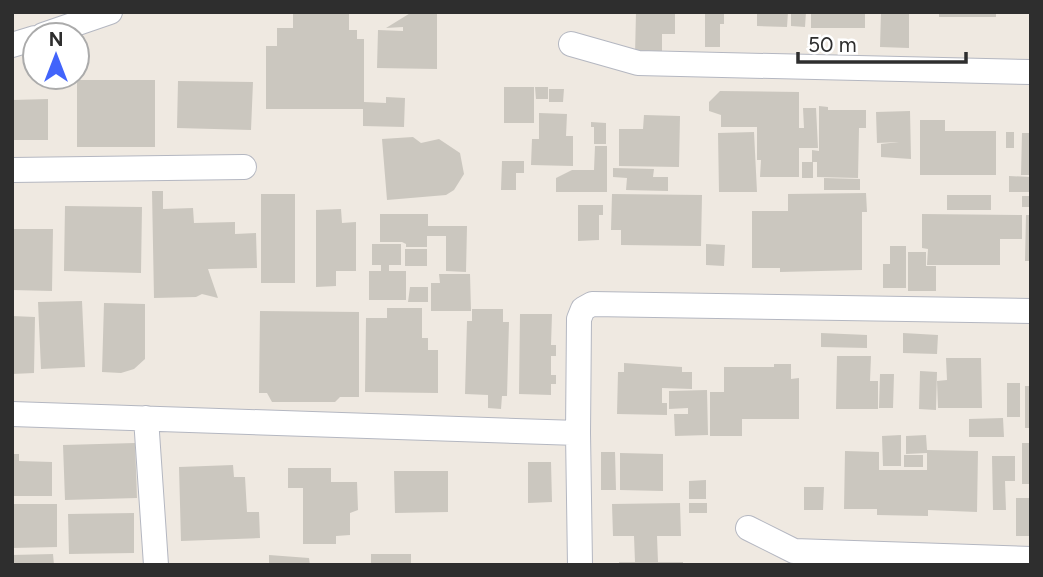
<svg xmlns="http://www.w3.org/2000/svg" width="1043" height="577" font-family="Figtree,sans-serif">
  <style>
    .building { fill: #cbc7bf }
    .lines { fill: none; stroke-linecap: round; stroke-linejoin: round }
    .street-casing { stroke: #b4b7c1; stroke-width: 26 }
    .street { stroke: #fff; stroke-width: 24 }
  </style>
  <rect width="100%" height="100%" fill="#efe9e1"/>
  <path class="building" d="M 293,12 L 349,12 L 349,30 L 357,30 L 357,39 L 364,39 L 364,102 L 386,103 L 386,97 L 405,98 L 404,127 L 363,126 L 363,109 L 266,109 L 266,46 L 277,46 L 277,28 L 293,28 Z
    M 412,12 L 437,12 L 437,69 L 377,68 L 378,30 L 403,31 L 403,27 L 386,28 Z
    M 636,12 L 675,12 L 675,34 L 662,34 L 662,56 L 635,55 Z
    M 705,12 L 724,12 L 724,24 L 720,24 L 720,47 L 705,47 Z
    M 757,12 L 788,12 L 787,27 L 757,26 Z
    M 791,12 L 806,12 L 805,27 L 791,26 Z
    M 811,12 L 865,12 L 865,28 L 811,28 Z
    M 881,12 L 909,12 L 909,48 L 880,47 Z
    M 939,12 L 996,12 L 996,17 L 939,17 Z
    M 77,80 L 155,80 L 155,147 L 77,147 Z
    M 178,81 L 253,82 L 251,130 L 177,128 Z
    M 504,87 L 534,87 L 534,123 L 504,123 Z
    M 535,87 L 548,87 L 548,99 L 536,99 Z
    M 549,89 L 564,89 L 563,102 L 549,102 Z
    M 720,91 L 799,92 L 799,128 L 804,128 L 803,108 L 816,108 L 818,148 L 799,148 L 799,177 L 760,177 L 761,160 L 757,160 L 757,127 L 721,127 L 721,115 L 709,111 L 709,102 Z
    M 48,99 L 48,140 L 12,140 L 12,100 Z
    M 819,106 L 828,107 L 828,110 L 866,110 L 866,128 L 859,128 L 858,178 L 817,177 L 817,162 L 812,162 L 812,150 L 819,151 Z
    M 910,111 L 911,159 L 881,157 L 881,144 L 899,142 L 877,143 L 876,112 Z
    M 539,113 L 567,114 L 566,136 L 573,136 L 573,166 L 531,165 L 532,139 L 539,139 Z
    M 644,115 L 680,116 L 679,167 L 619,166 L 619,129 L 643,129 Z
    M 920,120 L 945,120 L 945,131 L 996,131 L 996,175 L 920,175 Z
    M 591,122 L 606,123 L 606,144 L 594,144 L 594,127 L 591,127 Z
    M 754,132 L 757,192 L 719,192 L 718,133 Z
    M 1006,132 L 1014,132 L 1014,148 L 1006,148 Z
    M 1022,133 L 1031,133 L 1031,175 L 1021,175 Z
    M 413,137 L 421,143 L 439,139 L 460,153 L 464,174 L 454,190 L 446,195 L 387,200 L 382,139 Z
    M 595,146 L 607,146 L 607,192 L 556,192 L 556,178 L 572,170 L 594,170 Z
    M 502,161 L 524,161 L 524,173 L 516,173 L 516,190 L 501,190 Z
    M 802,162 L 813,162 L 813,178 L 802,178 Z
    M 613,168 L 654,169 L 653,177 L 668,177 L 668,191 L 626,190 L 627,178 L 613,177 Z
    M 1009,176 L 1031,177 L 1031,192 L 1009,192 Z
    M 824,178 L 860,179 L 860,190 L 824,190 Z
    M 152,191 L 163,191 L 163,209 L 193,208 L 194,223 L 235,222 L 235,234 L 256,233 L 257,268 L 208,269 L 218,298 L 202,294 L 196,297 L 154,298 Z
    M 866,193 L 867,212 L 862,212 L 862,270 L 780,272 L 780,268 L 752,268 L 752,211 L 788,211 L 788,194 Z
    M 261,194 L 295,194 L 295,283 L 261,283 Z
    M 612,194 L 702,195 L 701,246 L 621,245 L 621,230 L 611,230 Z
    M 947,195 L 991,195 L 991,210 L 947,210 Z
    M 1022,196 L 1031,196 L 1031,207 L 1022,207 Z
    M 578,205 L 603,205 L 603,215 L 599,215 L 599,240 L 578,241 Z
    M 65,206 L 142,207 L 141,273 L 64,271 Z
    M 341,209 L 342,223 L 356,222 L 356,271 L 336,271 L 336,286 L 316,287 L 316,210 Z
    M 380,214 L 428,214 L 428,226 L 467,226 L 466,272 L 446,271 L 446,236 L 427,236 L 427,247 L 406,247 L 406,244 L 402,242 L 380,242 Z
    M 922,214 L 1022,215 L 1022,239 L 1000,239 L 1000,265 L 927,265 L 928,249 L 922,248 Z
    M 1026,215 L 1031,215 L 1031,261 L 1025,261 Z
    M 12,229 L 53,229 L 52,291 L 12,290 Z
    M 372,244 L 401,244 L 401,265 L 389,265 L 389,271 L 406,271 L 406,300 L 369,300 L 369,271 L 381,271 L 381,265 L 372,265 Z
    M 706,244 L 725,245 L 724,266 L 706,265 Z
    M 890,246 L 906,246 L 906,288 L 883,288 L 883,264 L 890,264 Z
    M 405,249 L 427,249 L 427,266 L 405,266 Z
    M 908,252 L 926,252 L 926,266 L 936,266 L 936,291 L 908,291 Z
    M 439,274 L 470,274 L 471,311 L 431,311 L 431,283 L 440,283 Z
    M 410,287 L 428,287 L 428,302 L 408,302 Z
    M 82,301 L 85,367 L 41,369 L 38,302 Z
    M 104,303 L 145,304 L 145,359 L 134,369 L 121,373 L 102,372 Z
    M 387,308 L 422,308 L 422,338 L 428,338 L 428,350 L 438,350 L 438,393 L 365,392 L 366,318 L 387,318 Z
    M 472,309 L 503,309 L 503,322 L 509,322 L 507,396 L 502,396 L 501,409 L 488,408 L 488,395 L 465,394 L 467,321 L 472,321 Z
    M 260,311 L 359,312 L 359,397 L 340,397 L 335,402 L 272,402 L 267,393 L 259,393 Z
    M 520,314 L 552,314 L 551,345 L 556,345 L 556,356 L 551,356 L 551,375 L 556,375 L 556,384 L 551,384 L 551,395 L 519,394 Z
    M 12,316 L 35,317 L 34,373 L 12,374 Z
    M 821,333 L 867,335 L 867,348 L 821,347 Z
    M 903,333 L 938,335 L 937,354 L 903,353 Z
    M 837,356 L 871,356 L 870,381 L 878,381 L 878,409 L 836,409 Z
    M 946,358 L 981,358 L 982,408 L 938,408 L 937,381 L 947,380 Z
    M 624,363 L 682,367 L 682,372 L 692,372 L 692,389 L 662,388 L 662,403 L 667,403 L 667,415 L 617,414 L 618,372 L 624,372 Z
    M 774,364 L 791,364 L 791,379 L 799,378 L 799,419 L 742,419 L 742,436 L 710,436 L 710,392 L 724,392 L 724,367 L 774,367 Z
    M 920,371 L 937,372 L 936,410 L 919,409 Z
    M 880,374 L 894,374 L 893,408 L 879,408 Z
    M 1007,383 L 1020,383 L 1020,417 L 1007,417 Z
    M 1025,386 L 1031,386 L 1031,428 L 1025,428 Z
    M 707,390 L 708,435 L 675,436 L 674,414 L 688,414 L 688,408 L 669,409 L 669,391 Z
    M 1003,418 L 1004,437 L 969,437 L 969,419 Z
    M 901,435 L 901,466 L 883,466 L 882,436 Z
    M 926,435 L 927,450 L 978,451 L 977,512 L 928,510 L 928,516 L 877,515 L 877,509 L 844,509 L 845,451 L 879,452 L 879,470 L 927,470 L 927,453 L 906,454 L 906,436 Z
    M 135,443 L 137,498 L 65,500 L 63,445 Z
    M 1022,443 L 1031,443 L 1031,484 L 1022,484 Z
    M 601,452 L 615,452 L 616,490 L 601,490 Z
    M 620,453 L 663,454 L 663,491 L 620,490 Z
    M 12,454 L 19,454 L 19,461 L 52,462 L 52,496 L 12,496 Z
    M 904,455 L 923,455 L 923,467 L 904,467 Z
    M 992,456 L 1015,456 L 1015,481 L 1005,481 L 1006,510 L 993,510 Z
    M 528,462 L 551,462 L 552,502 L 528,503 Z
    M 233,465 L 234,477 L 245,477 L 247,512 L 259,512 L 260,538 L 181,541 L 179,467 Z
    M 288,468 L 331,468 L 331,482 L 357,482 L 358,510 L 350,513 L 350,535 L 336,536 L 336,544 L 303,544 L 303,488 L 288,488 Z
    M 394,471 L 448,471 L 448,512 L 395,513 Z
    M 706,480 L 706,499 L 689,499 L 689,481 Z
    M 804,487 L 824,487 L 823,510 L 804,510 Z
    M 1016,498 L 1031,498 L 1031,536 L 1016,536 Z
    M 680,503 L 681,536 L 657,536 L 658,562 L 683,562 L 683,565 L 619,565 L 619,562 L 635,562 L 634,536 L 613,536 L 612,504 Z
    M 689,503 L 707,503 L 707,513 L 689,513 Z
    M 12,504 L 57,504 L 57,547 L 12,548 Z
    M 134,513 L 134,553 L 69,554 L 68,514 Z
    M 53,554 L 54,565 L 12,565 L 12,555 Z
    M 371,554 L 411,554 L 411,565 L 371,565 Z
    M 269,555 L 309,558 L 310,565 L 269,565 Z"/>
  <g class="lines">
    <defs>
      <path id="street" d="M 43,35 L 110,12
        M 571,44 L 638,63 L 1031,72
        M 12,45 L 35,38
        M 12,170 L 244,167
        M 12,414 L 578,433 L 579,319 L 583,309 L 592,304 L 1031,311
        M 146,418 L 156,565
        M 578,433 L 580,565
        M 748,528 L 794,551 L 1031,559"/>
    </defs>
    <use href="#street" class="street-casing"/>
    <use href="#street" class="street"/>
  </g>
  <rect width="1043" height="577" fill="none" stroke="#2e2e2e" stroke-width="28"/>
  <g transform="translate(56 56)"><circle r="33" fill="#ffffff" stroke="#ababab" stroke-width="2"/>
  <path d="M0-5L12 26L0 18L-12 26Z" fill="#4264fb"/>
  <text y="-10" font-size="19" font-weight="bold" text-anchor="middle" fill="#2e2e2e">N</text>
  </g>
  <path d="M798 52v10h168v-10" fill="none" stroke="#2e2e2e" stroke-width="3.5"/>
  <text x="808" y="52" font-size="21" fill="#2e2e2e" stroke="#ffffff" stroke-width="5" paint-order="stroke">50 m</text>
</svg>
